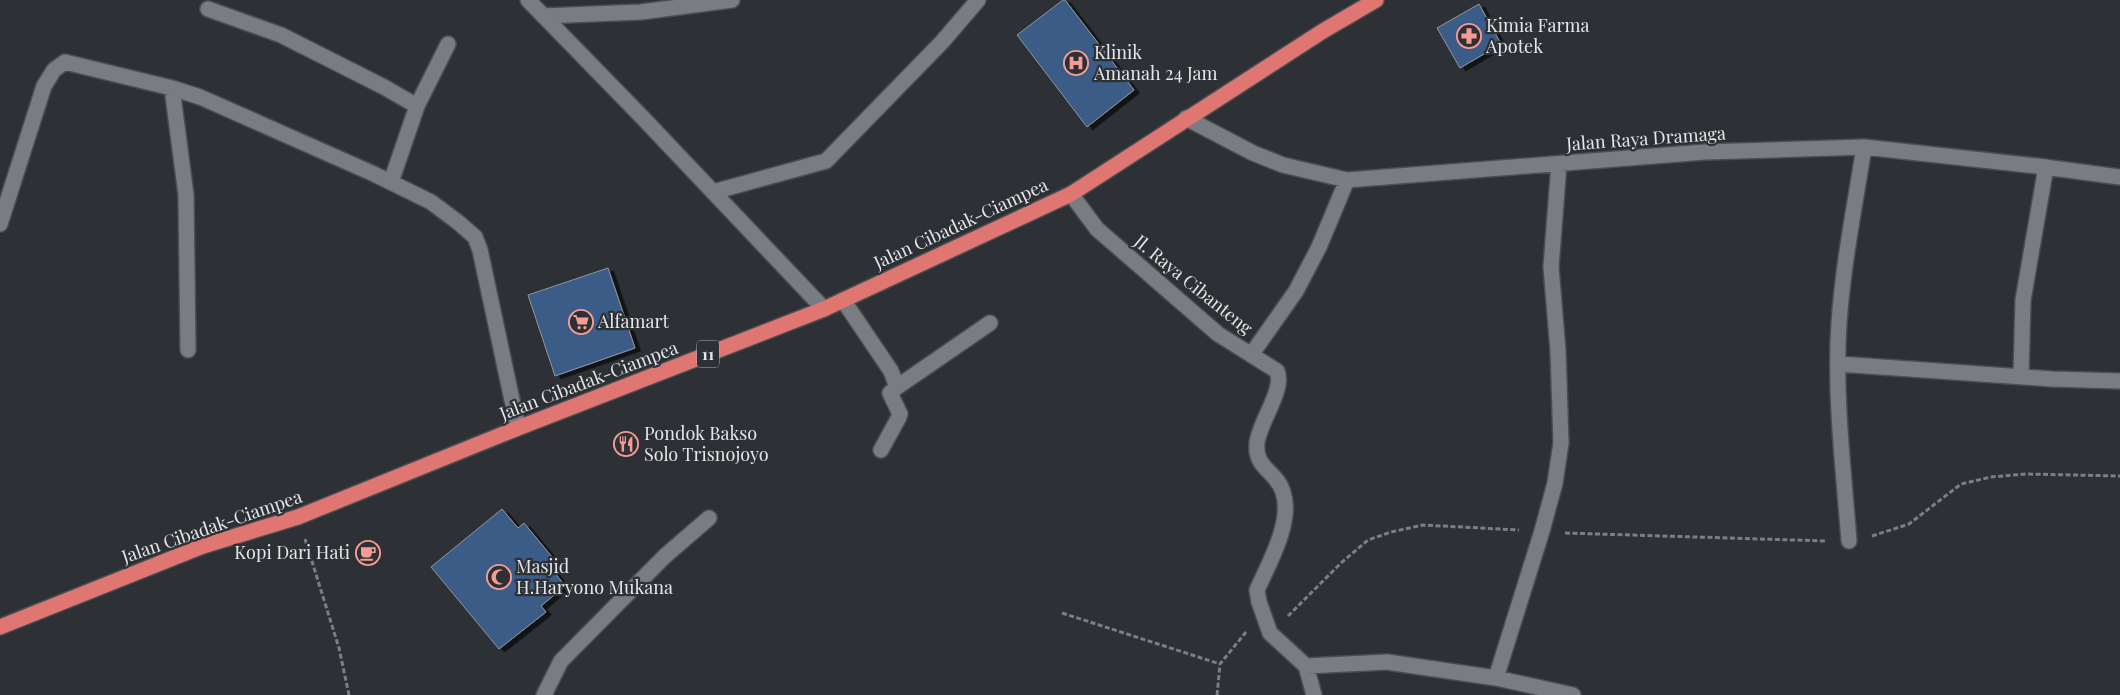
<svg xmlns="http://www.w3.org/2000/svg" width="2120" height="695" font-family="'Playfair Display',serif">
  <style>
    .building { fill: #3b5b87; stroke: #92969b; filter: url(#shadow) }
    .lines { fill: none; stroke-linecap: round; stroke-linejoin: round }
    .minor-casing { stroke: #4b4e51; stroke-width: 18 }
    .highway-casing { stroke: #4b4e51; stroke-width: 18 }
    .path { stroke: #7c7e82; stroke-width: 3; stroke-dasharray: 5 2.5; stroke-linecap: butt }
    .minor { stroke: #797d82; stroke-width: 15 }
    .highway { stroke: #df7671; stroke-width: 15 }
    .labels { text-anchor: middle; stroke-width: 4.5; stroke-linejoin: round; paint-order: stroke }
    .shield { fill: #2d3034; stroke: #adafb3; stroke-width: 1 }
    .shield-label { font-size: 16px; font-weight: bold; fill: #e4e6e9 }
    .poi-label { font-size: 18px; fill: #e4e6e9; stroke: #2d3034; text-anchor: start }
    .street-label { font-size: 18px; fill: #e4e6e9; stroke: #2d3034 }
  </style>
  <defs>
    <filter id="shadow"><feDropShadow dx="5.5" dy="3" stdDeviation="0" flood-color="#0009"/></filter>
  </defs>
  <rect width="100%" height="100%" fill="#2d3034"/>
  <path class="building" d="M 1063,0 L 1065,0 L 1134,90 L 1087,127 L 1017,35 Z
    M 1479,4 L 1501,44 L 1460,68 L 1437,28 Z
    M 608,268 L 635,348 L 555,376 L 528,295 Z
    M 502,509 L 518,528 L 524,523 L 557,563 L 551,568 L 565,586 L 541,606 L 546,612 L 499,649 L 431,567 Z"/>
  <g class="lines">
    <defs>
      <path id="minor" d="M 528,0 L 642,117 L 824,309
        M 208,9 L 281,35 L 384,87 L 417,106 L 391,182
        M 543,16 L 641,12 L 732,0
        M 172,88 L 186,195 L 188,350
        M 417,106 L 448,44
        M 1186,118 L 1253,153 L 1283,165 L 1347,180 L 1705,152 L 1864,147 L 2037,166 L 2120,177
        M 713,192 L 826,161 L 942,42 L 978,0
        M 1071,194 L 1097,229 L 1218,334 L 1277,371 C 1285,390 1259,422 1257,443 C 1254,469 1277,471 1283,492 C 1293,522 1269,563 1257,590 L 1259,602 L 1270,633 L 1306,666 L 1314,695
        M 0,224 L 44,86 L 54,70 L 65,62 L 172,88 L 200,97 L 374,174 L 431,202 L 459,223 L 475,237 L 480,250 L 518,428
        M 843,300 L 891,371 L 897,387 L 890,393 L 900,414 L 899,417 L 881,450
        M 1251,355 L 1296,291 L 1319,247 L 1347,180
        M 1839,364 L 2052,379 L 2120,381
        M 2021,376 L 2023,300 L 2046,167
        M 897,387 L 990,323
        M 1849,541 C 1844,476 1836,409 1838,344 C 1840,278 1854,212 1864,147
        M 1306,666 L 1387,662 L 1496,678 L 1573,695
        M 1496,678 L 1542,531 L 1555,483 L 1561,443 L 1558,351 L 1551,267 L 1559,164
        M 544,695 L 561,661 L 665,556 L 709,518"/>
      <path id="highway" d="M 0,627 L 203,546 L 298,517 L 518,428 L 824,309 L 1071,194 L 1323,31 L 1376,0"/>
    </defs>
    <use href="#minor" class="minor-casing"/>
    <use href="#highway" class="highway-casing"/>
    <path class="path" d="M 1565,533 L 1826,541
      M 1872,536 L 1909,524 L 1961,484 L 1991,477 L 2026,474 L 2120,476
      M 305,539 L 339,648 L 349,695
      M 1062,613 L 1220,664
      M 1288,616 L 1341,563 L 1368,540 L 1391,532 L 1423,525 L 1519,530
      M 1217,695 L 1220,664 L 1246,632"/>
    <use href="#minor" class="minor"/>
    <use href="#highway" class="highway"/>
  </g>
  <defs>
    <symbol id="pharmacy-ring" viewBox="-11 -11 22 22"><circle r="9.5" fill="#2d3034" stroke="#f59c96" stroke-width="1.5"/><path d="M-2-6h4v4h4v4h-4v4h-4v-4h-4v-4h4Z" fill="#f59c96"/></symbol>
    <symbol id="hospital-ring" viewBox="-11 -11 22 22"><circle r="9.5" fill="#2d3034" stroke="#f59c96" stroke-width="1.5"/><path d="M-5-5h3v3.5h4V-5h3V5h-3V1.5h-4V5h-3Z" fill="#f59c96"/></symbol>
    <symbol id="supermarket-ring" viewBox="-11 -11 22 22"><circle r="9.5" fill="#2d3034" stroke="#f59c96" stroke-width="1.5"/><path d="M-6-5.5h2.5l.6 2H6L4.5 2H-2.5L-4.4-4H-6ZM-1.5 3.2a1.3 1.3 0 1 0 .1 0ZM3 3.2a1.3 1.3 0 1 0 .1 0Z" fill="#f59c96"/></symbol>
    <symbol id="restaurant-ring" viewBox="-11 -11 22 22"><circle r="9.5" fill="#2d3034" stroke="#f59c96" stroke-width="1.5"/><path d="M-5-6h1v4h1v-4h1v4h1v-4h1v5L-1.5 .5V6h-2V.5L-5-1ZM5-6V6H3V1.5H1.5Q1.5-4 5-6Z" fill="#f59c96"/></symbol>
    <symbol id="cafe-ring" viewBox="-11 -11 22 22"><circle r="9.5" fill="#2d3034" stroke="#f59c96" stroke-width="1.5"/><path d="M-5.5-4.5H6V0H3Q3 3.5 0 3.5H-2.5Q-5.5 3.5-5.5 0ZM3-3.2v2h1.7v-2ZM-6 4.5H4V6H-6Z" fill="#f59c96"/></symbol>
    <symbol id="mosque-ring" viewBox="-11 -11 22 22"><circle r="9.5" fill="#2d3034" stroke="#f59c96" stroke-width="1.5"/><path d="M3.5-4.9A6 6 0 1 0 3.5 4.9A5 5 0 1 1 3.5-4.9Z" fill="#f59c96"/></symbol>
  </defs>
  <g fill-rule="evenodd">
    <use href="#pharmacy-ring" x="1455" y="22" width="28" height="28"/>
    <use href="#hospital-ring" x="1062" y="49" width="28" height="28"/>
    <use href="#supermarket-ring" x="567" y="308" width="28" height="28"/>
    <use href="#restaurant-ring" x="612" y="430" width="28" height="28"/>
    <use href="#cafe-ring" x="354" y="539" width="28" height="28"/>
    <use href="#mosque-ring" x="485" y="563" width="28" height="28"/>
  </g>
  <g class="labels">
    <rect class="shield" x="697" y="340.5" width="22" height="27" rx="4"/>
    <g class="shield-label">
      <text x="708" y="360">11</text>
    </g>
    <g class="poi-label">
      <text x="1486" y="32">Kimia Farma<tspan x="1486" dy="21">Apotek</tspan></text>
      <text x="1094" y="59">Klinik<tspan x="1094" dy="21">Amanah 24 Jam</tspan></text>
      <text x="598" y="328">Alfamart</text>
      <text x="644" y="440">Pondok Bakso<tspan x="644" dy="21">Solo Trisnojoyo</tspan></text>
      <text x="350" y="559" text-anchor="end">Kopi Dari Hati</text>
      <text x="516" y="573">Masjid<tspan x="516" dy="21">H.Haryono Mukana</tspan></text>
    </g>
    <g class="street-label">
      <text transform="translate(1646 139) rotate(-4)" y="6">Jalan Raya Dramaga</text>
      <text transform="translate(961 224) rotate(-25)" y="6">Jalan Cibadak-Ciampea</text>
      <text transform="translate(1193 285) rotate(39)" y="6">Jl. Raya Cibanteng</text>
      <text transform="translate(589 381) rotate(-21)" y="6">Jalan Cibadak-Ciampea</text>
      <text transform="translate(212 527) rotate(-19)" y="6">Jalan Cibadak-Ciampea</text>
    </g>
  </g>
</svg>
